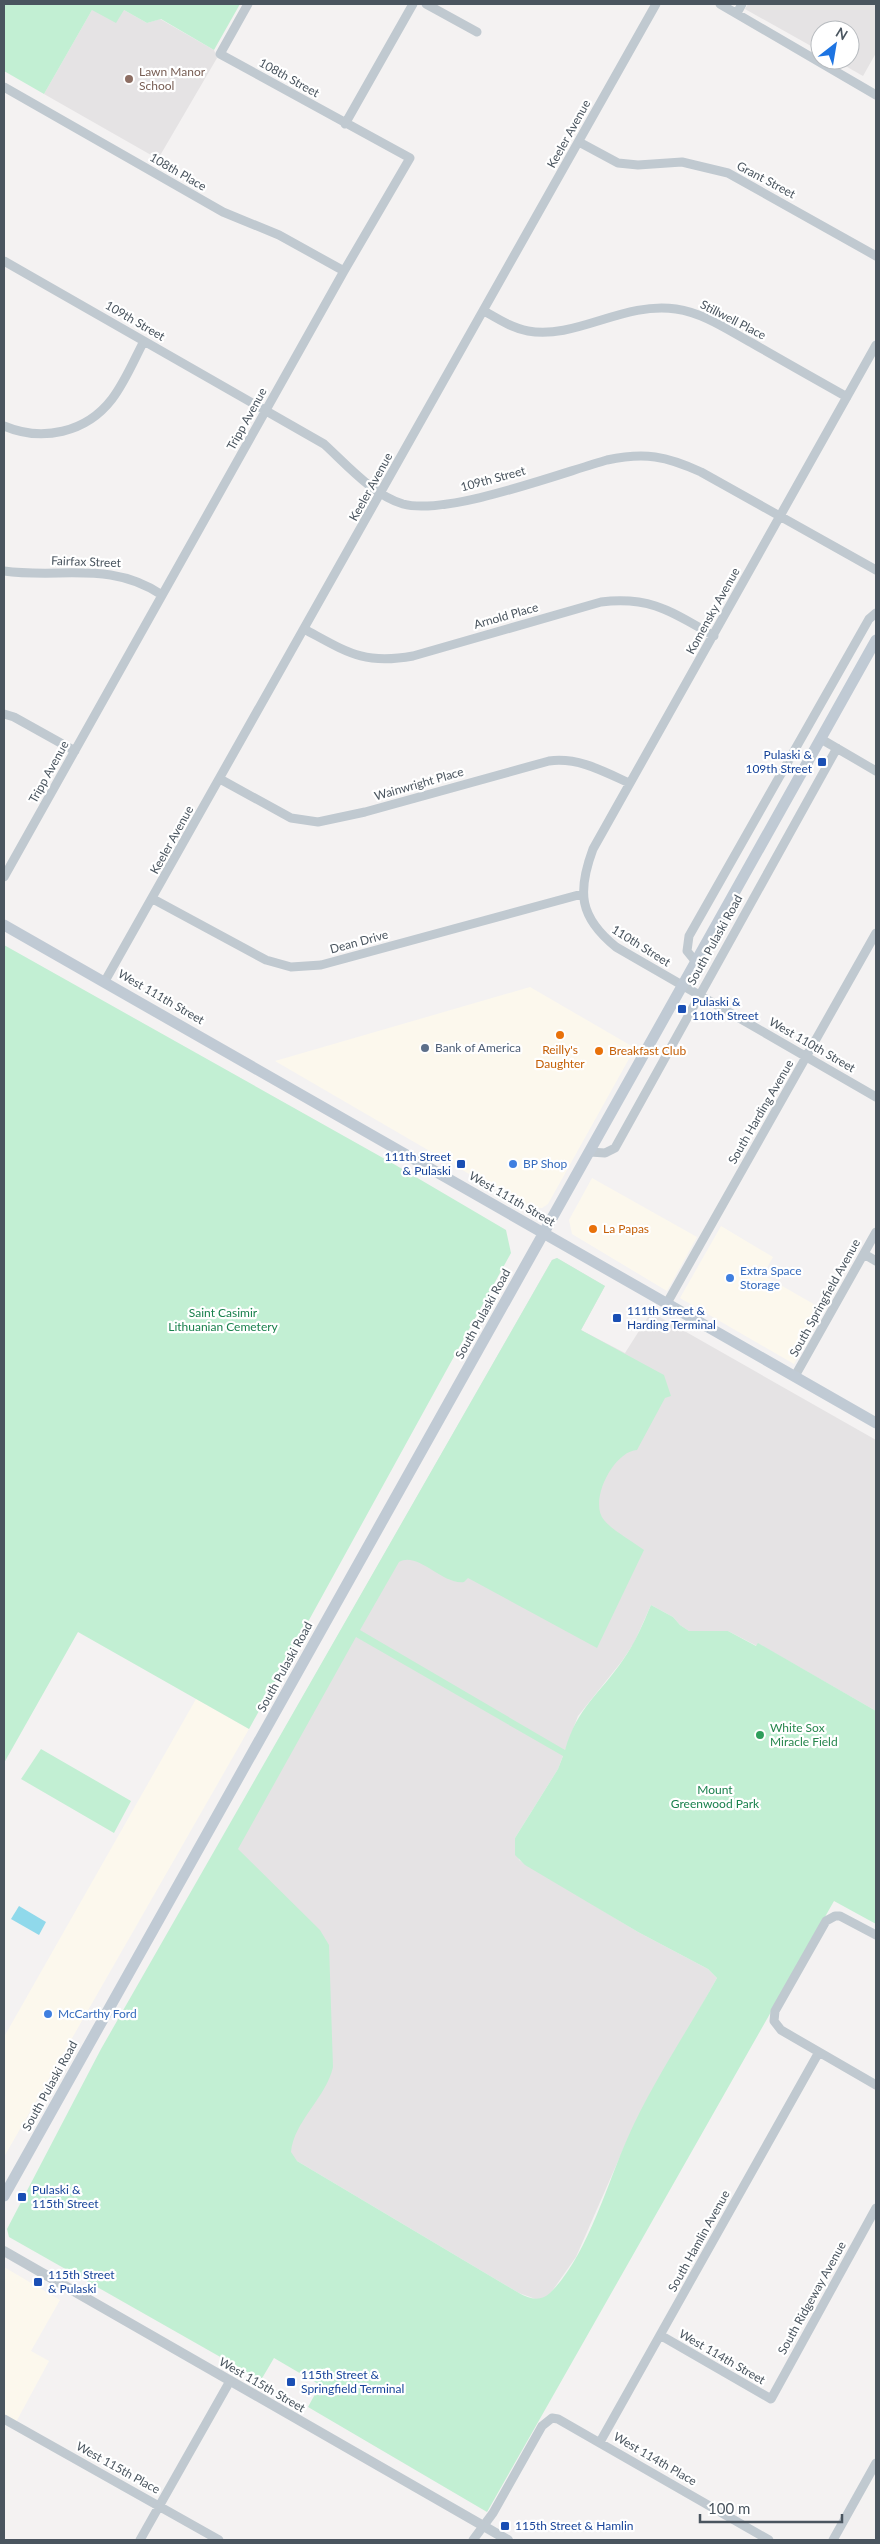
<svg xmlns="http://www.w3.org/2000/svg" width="880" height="2544" font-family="Lato,sans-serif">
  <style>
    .commercial { fill: #fcf8ed }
    .education { fill: #e5e3e4 }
    .green { fill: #c2efd3; fill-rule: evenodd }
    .water { fill: #90d9eb }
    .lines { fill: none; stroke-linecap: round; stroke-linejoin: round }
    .minor { stroke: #c0c9d0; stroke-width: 9 }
    .tertiary { stroke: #c0c9d0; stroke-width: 10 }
    .secondary { stroke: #c0cad4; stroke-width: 11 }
    .education-dot { fill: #8d6e63; stroke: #fff; stroke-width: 2 }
    .transit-dot { fill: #1a4fb4; stroke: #fff; stroke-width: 2 }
    .food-dot { fill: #e8710a; stroke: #fff; stroke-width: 2 }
    .service-dot { fill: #5c6f8a; stroke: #fff; stroke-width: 2 }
    .shop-dot { fill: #3f7fe0; stroke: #fff; stroke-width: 2 }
    .leisure-dot { fill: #2e9e5b; stroke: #fff; stroke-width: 2 }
    .labels { text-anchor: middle; stroke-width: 4.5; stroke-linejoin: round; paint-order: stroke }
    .education-label { font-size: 12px; fill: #785e54; stroke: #fff; text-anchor: start }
    .street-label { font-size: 12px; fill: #4a555f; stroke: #fff }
    .transit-label { font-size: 12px; fill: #164399; stroke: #fff; text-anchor: start }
    .service-label { font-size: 12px; fill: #4e5e75; stroke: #fff; text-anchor: start }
    .food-label { font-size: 12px; fill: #c56008; stroke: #fff; text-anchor: start }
    .shop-label { font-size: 12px; fill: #366cbe; stroke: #fff; text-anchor: start }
    .park-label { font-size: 12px; fill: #1a814d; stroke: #fff }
    .leisure-label { font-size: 12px; fill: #27864d; stroke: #fff; text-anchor: start }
  </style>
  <rect width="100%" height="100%" fill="#f4f2f2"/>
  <path class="commercial" d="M 530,987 L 635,1048 L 548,1204 L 542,1208 L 526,1207 L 275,1061 Z
    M 592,1178 L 697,1237 L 667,1291 L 572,1234 L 569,1220 Z
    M 721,1226 L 773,1257 L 763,1275 L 824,1310 L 794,1364 L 680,1298 Z
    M 196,1699 L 249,1729 L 4,2157 L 4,2037 Z
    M 4,2267 L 60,2300 L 31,2351 L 49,2361 L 15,2424 L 4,2417 Z"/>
  <path class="education" d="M 748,4 L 876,4 L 876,53 L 863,76 L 835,60 L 850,60 L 850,30 L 820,30 L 820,51 L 745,9 Z
    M 92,10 L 124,10 L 147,23 L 160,19 L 214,50 L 217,58 L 158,159 L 44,94 Z
    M 557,1258 L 605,1286 L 581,1330 L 625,1353 L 651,1312 L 876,1440 L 876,1711 L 759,1644 L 757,1646 L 728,1631 L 689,1631 L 680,1625 L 673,1617 L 651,1605 L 634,1643 L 622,1661 L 578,1716 L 558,1769 L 515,1838 L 519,1860 L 638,1932 L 708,1969 L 717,1978 L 629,2136 L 576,2257 L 550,2294 L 541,2301 L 519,2293 L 297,2161 L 102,2049 L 552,1260 Z"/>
  <path class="green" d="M 4,4 L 240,4 L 214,50 L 161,19 L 147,23 L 124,10 L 116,23 L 92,10 L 44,94 L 4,71 Z
    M 4,945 L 392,1163 L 506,1230 L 511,1253 L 249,1729 L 78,1632 L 4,1763 Z
    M 557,1258 L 605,1286 L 581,1330 L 664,1375 L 671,1396 L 665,1398 L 637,1450 C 614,1451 588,1501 604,1520 C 612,1530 633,1542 644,1550 L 597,1648 L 468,1578 L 464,1582 C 442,1585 418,1551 399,1562 L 360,1630 L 565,1750 C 578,1706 599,1695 623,1660 C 635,1643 643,1624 651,1605 L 673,1617 L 680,1625 L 689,1631 L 728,1631 L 756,1646 L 758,1643 L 876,1711 L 876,1924 L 834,1901 L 487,2512 L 308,2407 L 320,2385 L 274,2358 L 261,2380 L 9,2237 L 7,2229 L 101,2049 L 552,1260 ZM 356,1637 L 563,1756 L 558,1769 L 515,1838 L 515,1855 L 525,1865 L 638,1932 L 708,1969 L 717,1978 C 688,2030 652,2083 628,2137 C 607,2184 587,2257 550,2293 C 541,2302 529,2299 519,2293 L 297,2161 L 291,2152 C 294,2121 326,2098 333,2067 L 329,1945 L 320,1930 L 238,1849 Z
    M 41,1749 L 131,1801 L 114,1833 L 21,1779 Z"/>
  <path class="water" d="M 19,1906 L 46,1922 L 39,1935 L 11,1919 Z"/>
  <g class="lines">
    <path class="minor" d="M 426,4 L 477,32
      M 720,4 L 876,95
      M 737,13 L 742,4
      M 4,87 L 223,212 L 279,235 L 344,271
      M 345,124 L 413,4
      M 579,142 L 618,163 L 638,165 L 682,162 L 728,173 L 876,256
      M 4,261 L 324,444 C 347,465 373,495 403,504 C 447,516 561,473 607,460 C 645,452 666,456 701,472 L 876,570
      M 484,311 C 498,319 512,328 528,331 C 575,340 624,301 676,309 C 704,313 728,330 752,343 C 783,361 815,379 847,397
      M 876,345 L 593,849 C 577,892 579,917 616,947 L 876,1097
      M 4,426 C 42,442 86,433 112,399 C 125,382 134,360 144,341
      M 4,571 C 61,579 110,560 162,595
      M 304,629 C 347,652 363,665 413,656 L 601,602 C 651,596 672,612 714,636
      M 4,714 L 14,717 L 75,751
      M 821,739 L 876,771
      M 220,779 L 291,818 L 318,822 L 365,812 L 549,761 C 578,757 603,771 629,783
      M 4,877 L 344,271 L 410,158 L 220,54 L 248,4
      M 153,899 L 266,960 L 291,967 L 321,965 L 582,894
      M 696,962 L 687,951 L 689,936 L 869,619 L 876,613
      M 105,981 L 656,4
      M 590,1152 L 605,1153 L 615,1148 L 837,748
      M 864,1254 L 876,1261
      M 667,1303 L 876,933
      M 795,1376 L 876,1232
      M 876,1935 L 840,1916 L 835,1916 L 826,1921 L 775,2011 L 774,2021 L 781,2030 L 876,2085
      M 660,2335 L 771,2399 L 876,2208
      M 4,2419 L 219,2540
      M 600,2442 L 819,2052
      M 140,2540 L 230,2381
      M 473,2540 L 493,2513 L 542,2426 L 552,2418 L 558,2419 L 769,2540
      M 833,2540 L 876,2463"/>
    <path class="tertiary" d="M 4,2251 L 508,2540"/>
    <path class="secondary" d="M 4,925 L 876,1423
      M 4,2196 L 876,640"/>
  </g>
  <circle class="education-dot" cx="129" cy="79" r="5"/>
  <g class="transit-dot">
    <rect x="817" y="757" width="10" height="10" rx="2.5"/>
    <rect x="677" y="1004" width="10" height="10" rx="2.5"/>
    <rect x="456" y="1159" width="10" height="10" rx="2.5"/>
    <rect x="612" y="1313" width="10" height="10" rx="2.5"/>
    <rect x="17" y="2192" width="10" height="10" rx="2.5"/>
    <rect x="33" y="2277" width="10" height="10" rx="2.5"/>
    <rect x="286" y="2377" width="10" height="10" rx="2.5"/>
    <rect x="500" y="2521" width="10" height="10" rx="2.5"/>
  </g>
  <g class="food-dot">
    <circle cx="560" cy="1035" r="5"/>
    <circle cx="599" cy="1051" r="5"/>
    <circle cx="593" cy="1229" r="5"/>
  </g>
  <circle class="service-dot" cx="425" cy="1048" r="5"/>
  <g class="shop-dot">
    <circle cx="513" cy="1164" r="5"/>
    <circle cx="730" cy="1278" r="5"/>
    <circle cx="48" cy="2014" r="5"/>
  </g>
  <circle class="leisure-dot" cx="760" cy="1735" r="5"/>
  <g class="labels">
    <g class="education-label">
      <text x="139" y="76">Lawn Manor<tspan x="139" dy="14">School</tspan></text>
    </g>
    <g class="street-label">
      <text transform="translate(289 78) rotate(29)" y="4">108th Street</text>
      <text transform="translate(569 134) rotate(-61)" y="4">Keeler Avenue</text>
      <text transform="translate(178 172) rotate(30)" y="4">108th Place</text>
      <text transform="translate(766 180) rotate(28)" y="4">Grant Street</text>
      <text transform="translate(733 320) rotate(27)" y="4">Stillwell Place</text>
      <text transform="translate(135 321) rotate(30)" y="4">109th Street</text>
      <text transform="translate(247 419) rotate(-61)" y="4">Tripp Avenue</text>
      <text transform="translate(493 479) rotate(-15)" y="4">109th Street</text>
      <text transform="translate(371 487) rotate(-61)" y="4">Keeler Avenue</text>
      <text transform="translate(86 562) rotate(2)" y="4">Fairfax Street</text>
      <text transform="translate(713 611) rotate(-61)" y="4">Komensky Avenue</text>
      <text transform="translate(506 616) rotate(-16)" y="4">Arnold Place</text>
      <text transform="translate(49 772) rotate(-61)" y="4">Tripp Avenue</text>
      <text transform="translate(419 784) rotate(-16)" y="4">Wainwright Place</text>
      <text transform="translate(172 840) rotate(-61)" y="4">Keeler Avenue</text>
      <text transform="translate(715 940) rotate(-61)" y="4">South Pulaski Road</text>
      <text transform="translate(359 942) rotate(-15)" y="4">Dean Drive</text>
      <text transform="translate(641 946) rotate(32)" y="4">110th Street</text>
      <text transform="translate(161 997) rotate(30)" y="4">West 111th Street</text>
      <text transform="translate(812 1045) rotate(30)" y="4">West 110th Street</text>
      <text transform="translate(761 1112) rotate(-60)" y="4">South Harding Avenue</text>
      <text transform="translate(512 1199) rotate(30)" y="4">West 111th Street</text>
      <text transform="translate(825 1298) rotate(-61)" y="4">South Springfield Avenue</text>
      <text transform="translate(483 1314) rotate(-61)" y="4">South Pulaski Road</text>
      <text transform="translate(285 1667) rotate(-61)" y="4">South Pulaski Road</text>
      <text transform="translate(50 2086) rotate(-61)" y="4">South Pulaski Road</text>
      <text transform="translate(699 2241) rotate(-61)" y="4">South Hamlin Avenue</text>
      <text transform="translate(812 2298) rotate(-61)" y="4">South Ridgeway Avenue</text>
      <text transform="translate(722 2357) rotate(30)" y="4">West 114th Street</text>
      <text transform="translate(262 2385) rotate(30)" y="4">West 115th Street</text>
      <text transform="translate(655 2459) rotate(30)" y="4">West 114th Place</text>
      <text transform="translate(118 2468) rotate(29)" y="4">West 115th Place</text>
    </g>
    <g class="transit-label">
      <text x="812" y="759" text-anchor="end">Pulaski &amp;<tspan x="812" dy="14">109th Street</tspan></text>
      <text x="692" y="1006">Pulaski &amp;<tspan x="692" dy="14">110th Street</tspan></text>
      <text x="451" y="1161" text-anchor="end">111th Street<tspan x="451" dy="14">&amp; Pulaski</tspan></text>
      <text x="627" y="1315">111th Street &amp;<tspan x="627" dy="14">Harding Terminal</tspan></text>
      <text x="32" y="2194">Pulaski &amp;<tspan x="32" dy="14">115th Street</tspan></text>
      <text x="48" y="2279">115th Street<tspan x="48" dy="14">&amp; Pulaski</tspan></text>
      <text x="301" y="2379">115th Street &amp;<tspan x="301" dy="14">Springfield Terminal</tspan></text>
      <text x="515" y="2530">115th Street &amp; Hamlin</text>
    </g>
    <g class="service-label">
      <text x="435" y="1052">Bank of America</text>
    </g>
    <g class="food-label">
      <text x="560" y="1054" text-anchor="middle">Reilly's<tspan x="560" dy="14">Daughter</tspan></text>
      <text x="609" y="1055">Breakfast Club</text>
      <text x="603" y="1233">La Papas</text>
    </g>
    <g class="shop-label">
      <text x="523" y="1168">BP Shop</text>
      <text x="740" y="1275">Extra Space<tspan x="740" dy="14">Storage</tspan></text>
      <text x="58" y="2018">McCarthy Ford</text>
    </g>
    <g class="park-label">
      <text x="223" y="1317">Saint Casimir<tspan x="223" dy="14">Lithuanian Cemetery</tspan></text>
      <text x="715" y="1794">Mount<tspan x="715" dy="14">Greenwood Park</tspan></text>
    </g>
    <g class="leisure-label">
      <text x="770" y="1732">White Sox<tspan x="770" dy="14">Miracle Field</tspan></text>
    </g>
  </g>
  <rect width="880" height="2544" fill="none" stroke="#4a555f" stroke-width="10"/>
  <g transform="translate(835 45) rotate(31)"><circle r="24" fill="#ffffff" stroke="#b7bbbf"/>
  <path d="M0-4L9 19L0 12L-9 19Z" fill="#1d74e2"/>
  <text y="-8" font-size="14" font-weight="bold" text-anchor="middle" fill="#4a555f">N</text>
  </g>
  <path d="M700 2514v8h142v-8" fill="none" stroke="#4a555f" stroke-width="2.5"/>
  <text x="708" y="2514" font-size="15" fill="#4a555f" stroke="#ffffff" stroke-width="4" paint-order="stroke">100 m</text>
</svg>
